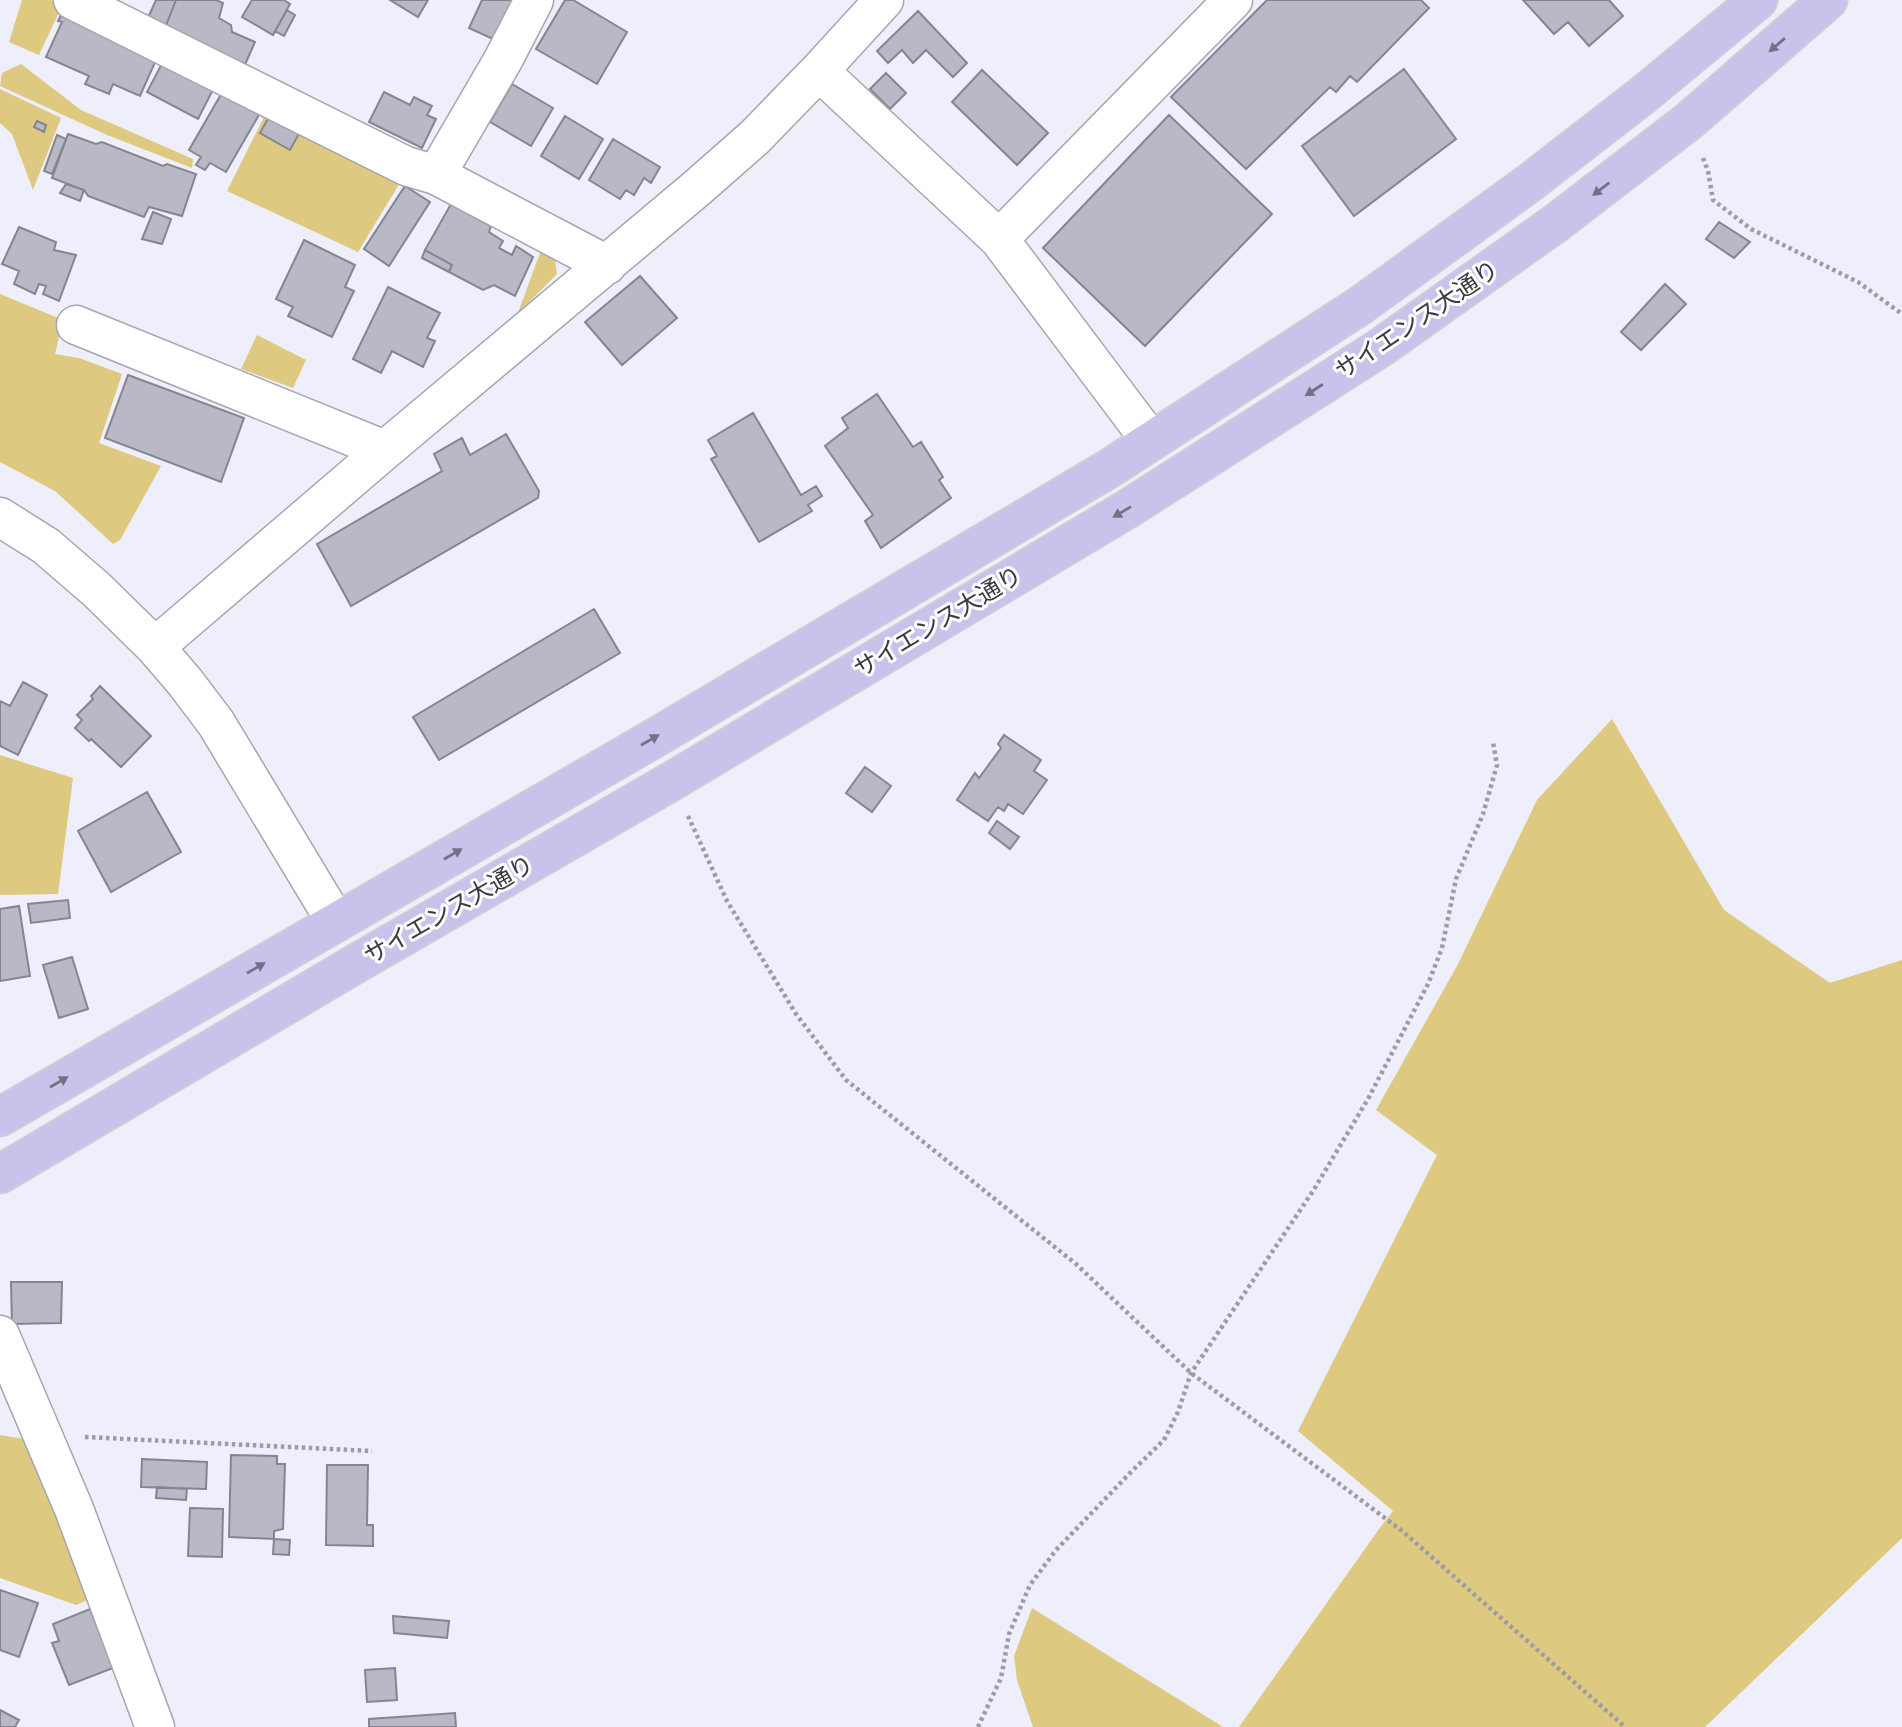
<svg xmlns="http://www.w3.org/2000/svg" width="1902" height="1727" font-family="Montserrat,'Noto Sans JP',sans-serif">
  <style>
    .green { fill: #ddc97f }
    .building { fill: #b9b8c5; stroke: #858490; stroke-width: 2 }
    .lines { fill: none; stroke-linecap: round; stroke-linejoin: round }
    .minor-casing { stroke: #a6a5b2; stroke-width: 41 }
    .major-casing { stroke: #d0d0d1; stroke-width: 41 }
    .path { stroke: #9d9ca5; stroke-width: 4.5; stroke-dasharray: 3.5 3.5; stroke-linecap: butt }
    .minor { stroke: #fff; stroke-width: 38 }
    .major { stroke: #c9c3ec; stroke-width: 38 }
    .oneway { fill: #737184 }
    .labels { text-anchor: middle; stroke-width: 6; stroke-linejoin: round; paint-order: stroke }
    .street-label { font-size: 24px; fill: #3a3a3f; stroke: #fdfdfd }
  </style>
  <rect width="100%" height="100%" fill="#efeefb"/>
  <path class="green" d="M 22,0 L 51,0 L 62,6 L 39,55 L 9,42 Z
    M 21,64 L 81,110 L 193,159 L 192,168 L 107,135 L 0,86 L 2,73 Z
    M 0,89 L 61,118 L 33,190 L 12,134 L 0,123 Z
    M 269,107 L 401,181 L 358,252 L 227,191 Z
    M 541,250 L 555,259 L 557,274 L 518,313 Z
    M 0,294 L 63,320 L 55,354 L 79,358 L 122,374 L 99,443 L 161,466 L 120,540 L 113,544 L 55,491 L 0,462 Z
    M 257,335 L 306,360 L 293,388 L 241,369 Z
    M 1612,719 L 1724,910 L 1830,983 L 1902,960 L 1902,1538 L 1705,1727 L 1239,1727 L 1379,1529 L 1393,1511 L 1298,1431 L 1437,1155 L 1376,1110 L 1457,966 L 1537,800 Z
    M 0,755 L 73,778 L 58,894 L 0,895 Z
    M 0,1435 L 30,1440 L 92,1598 L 76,1605 L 0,1578 Z
    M 1032,1608 L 1223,1727 L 1033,1727 L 1017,1680 L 1014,1656 Z"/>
  <path class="building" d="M 156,0 L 176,0 L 165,28 L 147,20 Z
    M 176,0 L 216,0 L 223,3 L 219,18 L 231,25 L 232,32 L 255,42 L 243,69 L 165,28 Z
    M 252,0 L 284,0 L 290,4 L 273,35 L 242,17 Z
    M 390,0 L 428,0 L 418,17 Z
    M 482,0 L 513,0 L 495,40 L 469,28 Z
    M 565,0 L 573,0 L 627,32 L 597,84 L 536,49 Z
    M 1267,0 L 1421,0 L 1429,8 L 1357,82 L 1350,76 L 1336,92 L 1330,87 L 1246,169 L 1171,97 Z
    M 1523,0 L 1609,0 L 1623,16 L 1589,46 L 1568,22 L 1554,34 Z
    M 64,9 L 160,51 L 140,96 L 113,84 L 109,94 L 85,84 L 89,76 L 46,57 L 62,22 L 58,21 Z
    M 287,10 L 295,15 L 284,36 L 275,31 Z
    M 918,11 L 967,63 L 953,77 L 926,50 L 913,63 L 902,50 L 888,63 L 877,51 Z
    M 166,56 L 216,84 L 198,119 L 147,92 Z
    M 1404,69 L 1456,139 L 1354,216 L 1302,146 Z
    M 982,70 L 1048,133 L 1017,165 L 952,102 Z
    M 886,73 L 906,93 L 890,109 L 870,89 Z
    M 512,84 L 553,108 L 531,146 L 490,122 Z
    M 223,91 L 260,113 L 226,172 L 210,163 L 205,170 L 196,165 L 201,157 L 189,150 Z
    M 384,92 L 410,105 L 414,97 L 432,106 L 427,115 L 436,119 L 422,148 L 369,122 Z
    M 271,113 L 301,130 L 290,150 L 260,133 Z
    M 1169,115 L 1272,214 L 1145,346 L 1043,248 Z
    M 565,116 L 603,139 L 579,179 L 541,156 Z
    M 37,121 L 46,125 L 44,132 L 34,127 Z
    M 68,134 L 96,144 L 102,142 L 163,166 L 167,164 L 196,174 L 182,216 L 149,207 L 144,217 L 88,196 L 84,190 L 52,178 Z
    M 57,135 L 66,139 L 52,174 L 44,171 Z
    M 613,139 L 660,167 L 651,183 L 644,178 L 634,195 L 626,190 L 620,199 L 589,180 Z
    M 66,184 L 84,190 L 80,201 L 60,193 Z
    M 405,186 L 430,202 L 389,266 L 364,249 Z
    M 451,204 L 491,226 L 489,232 L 503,241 L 499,248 L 512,255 L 516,246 L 533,257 L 515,296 L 494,285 L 483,290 L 449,272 L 452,265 L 425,250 Z
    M 153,212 L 171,219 L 162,244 L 142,239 Z
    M 1719,222 L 1750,242 L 1734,258 L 1706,239 Z
    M 19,227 L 56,242 L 54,250 L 76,255 L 59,301 L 43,294 L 46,286 L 39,284 L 35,294 L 14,284 L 19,271 L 2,264 Z
    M 304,240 L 355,265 L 345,287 L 354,291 L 332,337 L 288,316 L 293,307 L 276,299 Z
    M 425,250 L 452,265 L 449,272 L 422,258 Z
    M 640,276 L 677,318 L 622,365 L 585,322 Z
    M 1665,284 L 1686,304 L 1641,350 L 1621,332 Z
    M 388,287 L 440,313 L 427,338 L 435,341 L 423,367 L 392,351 L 381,373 L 353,359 Z
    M 128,375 L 244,418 L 221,482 L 105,438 Z
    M 877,394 L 913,447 L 921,442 L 943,477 L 939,480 L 951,498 L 881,548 L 865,521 L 873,515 L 825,446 L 848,428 L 842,418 Z
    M 753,413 L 801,495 L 816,486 L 822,496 L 808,505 L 812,511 L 759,542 L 711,459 L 717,456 L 708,440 Z
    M 506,434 L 539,491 L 538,498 L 351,606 L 317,544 L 442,471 L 434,454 L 462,438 L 470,455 Z
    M 594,609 L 620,653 L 439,760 L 413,717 Z
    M 23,682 L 47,695 L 18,755 L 0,746 L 0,701 L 10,706 Z
    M 100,686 L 151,736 L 121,767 L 91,739 L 89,741 L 75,728 L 82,720 L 77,715 L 93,699 L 91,696 Z
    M 1004,735 L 1041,760 L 1034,771 L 1047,780 L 1023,814 L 1008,804 L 1004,811 L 998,807 L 988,821 L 957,800 L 975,773 L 979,778 L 1001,748 L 998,744 Z
    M 865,767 L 891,786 L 872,812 L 846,793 Z
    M 147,792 L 181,852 L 111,892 L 78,831 Z
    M 997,821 L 1019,837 L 1010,849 L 989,833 Z
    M 68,900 L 70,918 L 31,923 L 28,904 Z
    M 19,906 L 30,976 L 0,981 L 0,909 Z
    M 72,957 L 88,1009 L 59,1018 L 43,965 Z
    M 11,1282 L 62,1282 L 61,1323 L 12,1324 Z
    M 231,1455 L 277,1456 L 277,1464 L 285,1464 L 283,1529 L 274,1531 L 274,1539 L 229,1537 Z
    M 142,1459 L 207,1462 L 206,1489 L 141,1487 Z
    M 327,1465 L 368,1465 L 367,1525 L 373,1525 L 373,1546 L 326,1545 Z
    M 157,1487 L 187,1489 L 186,1500 L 156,1498 Z
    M 190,1508 L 223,1509 L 222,1557 L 188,1556 Z
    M 274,1539 L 290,1540 L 289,1555 L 273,1554 Z
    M 0,1590 L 38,1603 L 19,1657 L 0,1650 Z
    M 90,1609 L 113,1668 L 69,1685 L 52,1643 L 59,1641 L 53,1624 Z
    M 393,1616 L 449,1621 L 447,1638 L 394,1633 Z
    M 395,1668 L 397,1700 L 367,1702 L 365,1670 Z
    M 0,1710 L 19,1720 L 15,1727 L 0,1727 Z
    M 455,1713 L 456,1727 L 369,1727 L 369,1719 Z"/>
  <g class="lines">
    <defs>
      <path id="minor" d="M 73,0 L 406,166 L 436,175 L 607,265
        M 819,71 L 999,239 L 1151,441
        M 436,175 L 503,60 L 534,0
        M 999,239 L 1233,0
        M 76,325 L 385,450
        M 0,517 L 46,546 L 97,590 L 155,647 L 185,682 L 216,723 L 336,922
        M 155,647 L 385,450 L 697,188 L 755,137 L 819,71 L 884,0
        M 0,1335 L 74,1509 L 155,1727"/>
      <path id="major" d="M 0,1117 L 653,739 L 1110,468 L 1361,305 L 1528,184 L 1643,95 L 1758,0
        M 0,1174 L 357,963 L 672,781 L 1129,508 L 1380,348 L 1556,223 L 1689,121 L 1828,0"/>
    </defs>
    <use href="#minor" class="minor-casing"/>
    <use href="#major" class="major-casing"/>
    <path class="path" d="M 1703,158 L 1708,171 L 1713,200 L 1751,229 L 1858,282 L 1902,314
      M 688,816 L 727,901 L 796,1014 L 846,1080 L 1076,1264 L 1191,1373 L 1401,1530 L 1625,1727
      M 85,1437 L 372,1451
      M 978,1727 L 1001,1678 L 1009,1634 L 1030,1585 L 1056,1550 L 1131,1472 L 1164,1440 L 1178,1412 L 1191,1373 L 1313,1191 L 1368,1099 L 1428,984 L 1442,948 L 1456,879 L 1483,814 L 1497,765 L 1493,742"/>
    <use href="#minor" class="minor"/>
    <use href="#major" class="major"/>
  </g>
  <defs><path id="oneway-solid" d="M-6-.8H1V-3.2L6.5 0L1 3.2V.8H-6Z" transform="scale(1.75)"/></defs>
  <g class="oneway">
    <use href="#oneway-solid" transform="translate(1777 45) rotate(139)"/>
    <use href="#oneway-solid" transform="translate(1601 189) rotate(142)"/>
    <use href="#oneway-solid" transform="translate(1314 390) rotate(147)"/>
    <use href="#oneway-solid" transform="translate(1122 512) rotate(149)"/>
    <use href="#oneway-solid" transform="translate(650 740) rotate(-30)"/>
    <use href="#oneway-solid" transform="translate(453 854) rotate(-30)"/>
    <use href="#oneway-solid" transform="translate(256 968) rotate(-30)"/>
    <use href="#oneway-solid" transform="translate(59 1082) rotate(-30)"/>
  </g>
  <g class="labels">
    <g class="street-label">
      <text transform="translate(1417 320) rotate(-34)" y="8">サイエンス大通り</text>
      <text transform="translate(938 622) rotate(-31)" y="8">サイエンス大通り</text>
      <text transform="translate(449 910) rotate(-30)" y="8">サイエンス大通り</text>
    </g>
  </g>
</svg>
